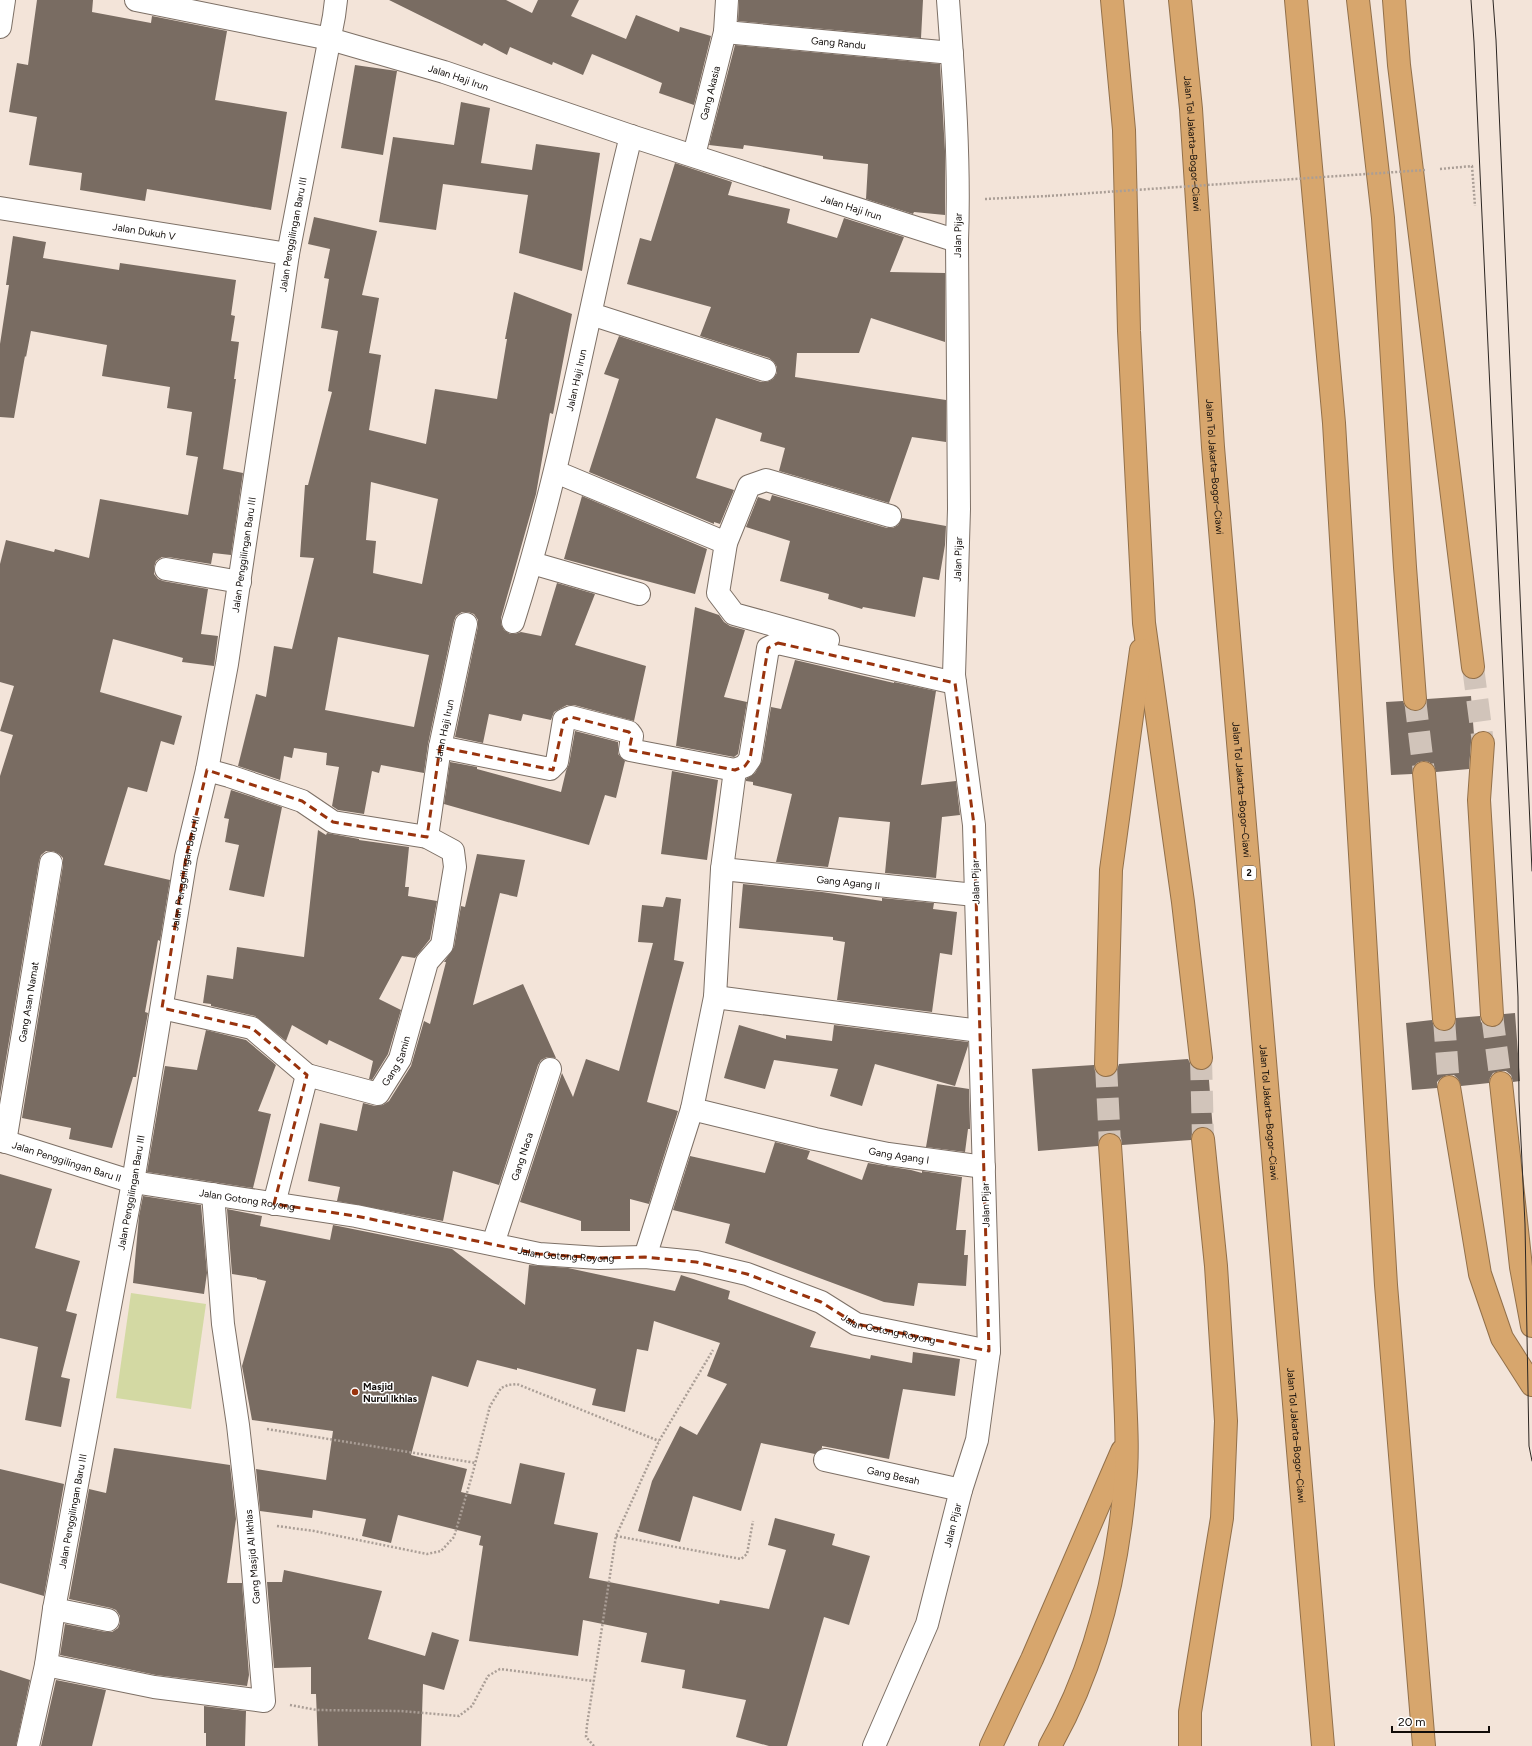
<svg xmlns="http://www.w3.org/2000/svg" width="1532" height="1746" font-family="Figtree,sans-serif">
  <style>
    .green { fill: #d3d9a3 }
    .building { fill: #796c62; fill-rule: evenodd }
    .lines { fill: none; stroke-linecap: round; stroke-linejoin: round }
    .highway-tunnel { stroke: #d1c4ba; stroke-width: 22; stroke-dasharray: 22 11; stroke-linecap: butt }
    .minor-casing { stroke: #7d7066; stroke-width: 24 }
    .highway-casing { stroke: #92704a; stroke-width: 24 }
    .path { stroke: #aa9e96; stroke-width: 2.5; stroke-dasharray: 2 2; stroke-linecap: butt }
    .minor { stroke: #fff; stroke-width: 22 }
    .highway { stroke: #d7a66d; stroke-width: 22 }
    .tram { stroke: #2c2622; stroke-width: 1 }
    .path-bridge { stroke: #aa9e96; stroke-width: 2.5; stroke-dasharray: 2 2; stroke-linecap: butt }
    .marked { fill: none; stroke: #99330d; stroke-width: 3; stroke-dasharray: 8 5; stroke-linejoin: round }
    .poi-dot { fill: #99330d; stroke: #fff; stroke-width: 1.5 }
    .labels { text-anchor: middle; stroke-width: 3; stroke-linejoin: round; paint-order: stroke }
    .shield { fill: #fff; stroke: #585553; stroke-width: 1 }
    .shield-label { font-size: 9px; font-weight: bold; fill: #110c09 }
    .street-label { font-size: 10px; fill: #110c09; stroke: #fff }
    .poi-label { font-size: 10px; font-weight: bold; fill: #110c09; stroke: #fff; text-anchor: start }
  </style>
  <rect width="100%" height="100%" fill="#f3e4d9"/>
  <path class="green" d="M 131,1293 L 206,1304 L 191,1409 L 116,1398 Z"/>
  <path class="building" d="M 37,0 L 93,0 L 92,12 L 151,23 L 152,16 L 227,31 L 215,100 L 287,112 L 271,210 L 147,189 L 145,201 L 80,190 L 82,173 L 29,165 L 37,117 L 9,112 L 17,63 L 28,65 Z
    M 389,0 L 506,0 L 532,13 L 538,0 L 579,0 L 571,16 L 626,39 L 636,15 L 679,32 L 680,27 L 711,36 L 694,105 L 659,93 L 662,83 L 592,54 L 583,75 L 553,62 L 552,65 L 510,47 L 507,55 L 484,43 L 482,46 Z
    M 739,0 L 923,0 L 921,38 L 738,21 Z
    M 735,45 L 940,64 L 945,151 L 945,215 L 914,212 L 913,214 L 866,199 L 868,164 L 823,159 L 823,156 L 744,145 L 743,149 L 709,145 Z
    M 355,65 L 397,71 L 383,155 L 341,148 Z
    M 461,102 L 490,108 L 481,163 L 532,170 L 536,144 L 600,153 L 582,271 L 519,253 L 528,195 L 443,184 L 436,230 L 379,222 L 393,137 L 454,145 Z
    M 675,163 L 732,182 L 728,195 L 790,209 L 787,223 L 837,238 L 844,218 L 904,237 L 890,272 L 945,273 L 945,342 L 871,318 L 859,353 L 797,353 L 795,377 L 946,400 L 946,442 L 912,437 L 889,503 L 779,471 L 785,448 L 760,441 L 762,433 L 716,418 L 696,478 L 734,490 L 720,524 L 714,522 L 714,524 L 589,472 L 619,379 L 604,374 L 619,336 L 761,382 L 767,382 L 773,379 L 777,373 L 777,367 L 774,362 L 769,358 L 700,336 L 711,307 L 627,284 L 640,238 L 651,241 Z
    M 314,217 L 377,231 L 362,295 L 379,298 L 369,353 L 381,355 L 369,430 L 426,444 L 435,389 L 497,399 L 507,339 L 505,339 L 514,292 L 572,314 L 553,414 L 550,413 L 536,494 L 501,618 L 501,624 L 504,630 L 510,634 L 515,634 L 521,632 L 541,636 L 557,583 L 595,594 L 575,645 L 646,666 L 634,721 L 574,705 L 567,705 L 554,712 L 551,720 L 523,714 L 521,721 L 489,714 L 483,743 L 455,737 L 478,626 L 478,620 L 474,614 L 468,612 L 462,612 L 456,616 L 454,621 L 428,744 L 424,773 L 381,765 L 379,773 L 372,771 L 364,814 L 338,810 L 332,806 L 339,767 L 326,765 L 327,753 L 294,748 L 292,758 L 284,756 L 280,780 L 238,766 L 256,694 L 266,697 L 274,646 L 292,649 L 314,558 L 300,557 L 305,485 L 308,485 L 332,392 L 328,391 L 338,331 L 321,328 L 329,279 L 324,278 L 330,249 L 308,244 ZM 371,482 L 438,499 L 422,584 L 373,573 L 376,541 L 366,540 ZM 338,637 L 429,655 L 414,727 L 325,710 Z
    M 13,236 L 46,242 L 43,258 L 119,270 L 120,263 L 236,280 L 231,315 L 235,316 L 231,341 L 239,342 L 234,379 L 236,379 L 223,469 L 243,473 L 231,555 L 213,553 L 211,564 L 168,557 L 162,557 L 156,561 L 154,567 L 154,574 L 158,579 L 163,581 L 208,589 L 201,634 L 218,636 L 214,666 L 182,662 L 183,658 L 113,639 L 100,692 L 182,716 L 174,745 L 161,741 L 147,792 L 128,787 L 104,865 L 170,880 L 160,941 L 158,940 L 145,1012 L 148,1013 L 136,1077 L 133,1077 L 112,1148 L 69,1139 L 71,1128 L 22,1118 L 63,865 L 63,858 L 59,854 L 53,851 L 46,851 L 41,855 L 39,861 L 0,1095 L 0,776 L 13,735 L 0,731 L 14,686 L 0,682 L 0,564 L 6,540 L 54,552 L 55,549 L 89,558 L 100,499 L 188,515 L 198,457 L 186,455 L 192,412 L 167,408 L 170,387 L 102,376 L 107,345 L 31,331 L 26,357 L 25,356 L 14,418 L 0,417 L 0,344 L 9,285 L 6,285 Z
    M 772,495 L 887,528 L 893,528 L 898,525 L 902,518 L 946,526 L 945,545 L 939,580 L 923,577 L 915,617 L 863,607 L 862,609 L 828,599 L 829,594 L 780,581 L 790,541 L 746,527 L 758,497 L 770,501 Z
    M 582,496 L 707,549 L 695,594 L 564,559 Z
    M 695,607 L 719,615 L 724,622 L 730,626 L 745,630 L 724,697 L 747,702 L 738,754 L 734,757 L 676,746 Z
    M 795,660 L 894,683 L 894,682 L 936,691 L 921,785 L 956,781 L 960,815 L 942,817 L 936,878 L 885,873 L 890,822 L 839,817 L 828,867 L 776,862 L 792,794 L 753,785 L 753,782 L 746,781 L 746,779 L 755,773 L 762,761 L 771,707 L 781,709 Z
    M 1471,696 L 1474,735 L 1471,742 L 1469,769 L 1436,772 L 1434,766 L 1429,762 L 1423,761 L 1417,763 L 1413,768 L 1412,774 L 1391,775 L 1386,702 L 1403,701 L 1405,706 L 1409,710 L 1416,711 L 1422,709 L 1426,705 L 1427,699 Z
    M 575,731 L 618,742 L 618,754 L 625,761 L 616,798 L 605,795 L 589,845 L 444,804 L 450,762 L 477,767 L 477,769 L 561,792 L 566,771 L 569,764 Z
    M 672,771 L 718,780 L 707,860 L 661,854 Z
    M 231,790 L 282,807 L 264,897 L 229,890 L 239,845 L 225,842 L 229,819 L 224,818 Z
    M 318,830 L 326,835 L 327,833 L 359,839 L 359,840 L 409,847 L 405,887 L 409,887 L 408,896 L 437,901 L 430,939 L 415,958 L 402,956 L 379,999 L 401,1010 L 388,1054 L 372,1080 L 369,1079 L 373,1061 L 329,1040 L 327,1045 L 292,1025 L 286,1041 L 255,1016 L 211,1006 L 211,1004 L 203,1003 L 207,975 L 233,979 L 237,947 L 304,957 Z
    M 477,854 L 525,860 L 517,897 L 500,893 L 473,1005 L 523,984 L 556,1058 L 547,1057 L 541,1060 L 538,1065 L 499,1185 L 453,1171 L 443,1221 L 337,1201 L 340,1187 L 308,1181 L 320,1123 L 357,1131 L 363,1103 L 375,1106 L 383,1105 L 389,1101 L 411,1066 L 424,1021 L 430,1024 L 446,962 L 444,962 L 454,947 L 461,906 L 465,907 Z
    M 743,884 L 822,892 L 882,901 L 882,898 L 934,903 L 933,909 L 957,912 L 952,955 L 940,953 L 932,1012 L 837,1000 L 845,942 L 833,940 L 833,937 L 739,928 Z
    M 666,897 L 681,899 L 674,960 L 684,962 L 647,1102 L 678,1111 L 649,1204 L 630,1199 L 630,1231 L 581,1231 L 581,1221 L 520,1202 L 562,1073 L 573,1097 L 586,1059 L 619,1071 L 653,943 L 638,942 L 642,905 L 663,907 Z
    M 1515,1013 L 1520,1081 L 1513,1082 L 1511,1075 L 1506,1071 L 1500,1071 L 1493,1073 L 1490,1078 L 1489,1083 L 1461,1086 L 1458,1079 L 1454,1075 L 1447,1075 L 1441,1078 L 1437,1082 L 1437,1088 L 1412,1090 L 1406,1023 L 1432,1020 L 1434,1026 L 1438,1030 L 1445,1031 L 1451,1029 L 1455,1025 L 1456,1018 L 1480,1016 L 1481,1022 L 1486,1026 L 1493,1027 L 1499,1026 L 1503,1021 L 1504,1014 Z
    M 739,1025 L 786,1039 L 786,1035 L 832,1041 L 834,1025 L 968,1042 L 968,1046 L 955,1086 L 875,1064 L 862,1106 L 830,1096 L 838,1069 L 774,1060 L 765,1089 L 724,1078 Z
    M 206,1030 L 246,1040 L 276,1065 L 258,1111 L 271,1114 L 253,1188 L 147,1172 L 165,1066 L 197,1070 Z
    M 1188,1059 L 1191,1065 L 1196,1069 L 1202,1070 L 1208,1068 L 1213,1131 L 1208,1127 L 1201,1127 L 1195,1129 L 1192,1134 L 1191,1140 L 1122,1145 L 1121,1138 L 1116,1134 L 1109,1133 L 1103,1134 L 1099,1139 L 1098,1146 L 1038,1151 L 1032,1069 L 1094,1065 L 1095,1071 L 1099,1075 L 1106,1077 L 1112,1076 L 1116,1072 L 1119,1064 Z
    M 937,1084 L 969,1089 L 970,1126 L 970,1129 L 968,1129 L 965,1152 L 926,1147 Z
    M 775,1142 L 810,1151 L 807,1159 L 862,1180 L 868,1163 L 911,1170 L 922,1173 L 922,1171 L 962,1177 L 956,1230 L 966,1230 L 964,1255 L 968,1255 L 966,1286 L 918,1283 L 914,1306 L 884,1302 L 725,1243 L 730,1224 L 673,1210 L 690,1156 L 765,1173 Z
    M 0,1174 L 52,1189 L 35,1248 L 80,1261 L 66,1311 L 77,1314 L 61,1377 L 70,1379 L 61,1427 L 25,1420 L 38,1347 L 0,1338 Z
    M 143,1196 L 201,1205 L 207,1273 L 204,1294 L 133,1283 L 139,1216 Z
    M 227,1209 L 262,1216 L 260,1226 L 330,1240 L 333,1225 L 452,1249 L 525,1305 L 529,1265 L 568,1268 L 675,1291 L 681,1275 L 730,1291 L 728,1299 L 816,1332 L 810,1347 L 870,1359 L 871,1355 L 912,1363 L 913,1352 L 960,1359 L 955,1396 L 903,1389 L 889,1459 L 822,1446 L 822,1448 L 815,1454 L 761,1443 L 741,1511 L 693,1496 L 680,1542 L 638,1531 L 652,1481 L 680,1426 L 697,1435 L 727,1384 L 707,1376 L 720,1343 L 654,1321 L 648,1351 L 637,1349 L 625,1412 L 592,1405 L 596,1389 L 517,1368 L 517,1370 L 477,1360 L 468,1387 L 432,1376 L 411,1455 L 467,1469 L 461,1492 L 511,1504 L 520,1463 L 565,1473 L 554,1524 L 598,1533 L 589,1578 L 719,1604 L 720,1600 L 769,1609 L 786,1550 L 768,1545 L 775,1518 L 835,1534 L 832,1545 L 870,1556 L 849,1625 L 824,1617 L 787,1746 L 769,1746 L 736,1737 L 746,1700 L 682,1688 L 685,1670 L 641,1662 L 647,1633 L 583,1620 L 578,1656 L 469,1641 L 483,1546 L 479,1545 L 481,1536 L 398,1515 L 391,1543 L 362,1536 L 366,1519 L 313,1510 L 312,1518 L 260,1511 L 256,1469 L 326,1480 L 333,1431 L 252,1420 L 242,1366 L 266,1281 L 257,1279 L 257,1278 L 232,1274 Z
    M 114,1448 L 230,1465 L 236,1519 L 227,1583 L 242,1583 L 249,1675 L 247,1686 L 156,1675 L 60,1655 L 65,1624 L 106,1632 L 112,1632 L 118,1628 L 120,1623 L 120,1616 L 116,1610 L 111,1608 L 69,1599 L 89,1489 L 106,1493 Z
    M 0,1469 L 64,1484 L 44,1596 L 0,1583 Z
    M 284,1570 L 382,1591 L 368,1639 L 425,1656 L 432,1632 L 459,1640 L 444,1690 L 423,1684 L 421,1746 L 318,1746 L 316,1694 L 311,1694 L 311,1667 L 274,1668 L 267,1582 L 282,1582 Z
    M 0,1670 L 30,1680 L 16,1746 L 0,1746 Z
    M 56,1680 L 106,1690 L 92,1746 L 41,1746 Z
    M 204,1706 L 246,1711 L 245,1746 L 206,1746 L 206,1733 L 204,1733 Z"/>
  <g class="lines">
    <path class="highway-tunnel" d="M 1473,667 L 1483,743
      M 1415,699 L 1424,773
      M 1492,1015 L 1501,1083
      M 1444,1019 L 1449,1087
      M 1201,1058 L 1203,1139
      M 1106,1065 L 1110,1145"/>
    <defs>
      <g id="minor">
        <path id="s1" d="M 136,0 L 330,39 L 444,72 L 631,136 L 957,241"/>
        <path d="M 0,27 L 4,0"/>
        <path id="s2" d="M 725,32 L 952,53"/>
        <path id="s3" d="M 694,155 L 725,32 L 727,0"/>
        <path id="s4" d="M 0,208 L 288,254"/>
        <path d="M 591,314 L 765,370"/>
        <path d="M 556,472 L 726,543"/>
        <path d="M 532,563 L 639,594"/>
        <path d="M 166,569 L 240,582"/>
        <path id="s5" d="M 513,622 C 564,463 590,298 631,136"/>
        <path d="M 828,640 L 734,614 L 718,593 L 726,543 L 749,486 L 766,480 L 890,516"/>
        <path id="s6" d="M 955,683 L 778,643 L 768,648 L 750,759 L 745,766 L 735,770 L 722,869 L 715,997 L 692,1109 L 815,1139 L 888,1154 L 984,1167"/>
        <path d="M 440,747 L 550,769 L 557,762 L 564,720 L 571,717 L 629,732 L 632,736 L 630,750 L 735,770"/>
        <path id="s7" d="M 427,837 L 440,747 L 466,624"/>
        <path id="s8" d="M 722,869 L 975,895"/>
        <path d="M 715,997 L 980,1031"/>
        <path id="s9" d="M 162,1008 L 252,1028 L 307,1075 L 378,1094 L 400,1059 L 427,962 L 442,945 L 455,867 L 453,851 L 427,837 L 333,822 L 302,801 L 229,776 L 207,770"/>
        <path id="s10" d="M 0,1140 L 133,1182 L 356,1216 L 539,1254 L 599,1258 L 645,1257 L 696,1262 L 747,1274 L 821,1302 L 856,1324 L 989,1351"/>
        <path id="s11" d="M 5,1142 L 51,863"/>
        <path d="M 274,1204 L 307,1075"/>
        <path id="s12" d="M 493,1244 L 550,1069"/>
        <path d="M 645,1257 L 692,1109"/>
        <path id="s13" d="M 825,1460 L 961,1490"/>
        <path d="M 54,1609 L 108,1620"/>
        <path d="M 46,1665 L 154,1687 L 264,1701 L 249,1522 L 238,1425 L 223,1324 L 213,1194"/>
        <path id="s14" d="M 28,1746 L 46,1665 L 54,1609 L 133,1182 L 186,857 L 207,770 L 227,664 L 288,254 L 334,16 L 336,0"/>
        <path id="s15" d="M 874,1746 L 927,1624 L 961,1490 L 977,1440 L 989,1351 L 974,825 L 954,675 L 959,509 L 957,241 C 960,161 954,80 948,0"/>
      </g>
      <g id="highway">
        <path d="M 1112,0 L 1124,130 L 1129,331 L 1144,623 L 1183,902 L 1201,1058"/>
        <path id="s16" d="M 1180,0 L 1191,109 L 1213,447 L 1323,1746"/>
        <path d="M 1296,0 L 1334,423 L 1386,1285 L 1424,1746"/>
        <path d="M 1358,0 L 1383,218 L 1405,567 L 1415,699"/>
        <path d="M 1394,0 L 1399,65 L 1473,667"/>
        <path d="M 1483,743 L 1479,800 L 1492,1015"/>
        <path d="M 1424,773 L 1444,1019"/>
        <path d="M 1106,1065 L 1111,870 L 1141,650"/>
        <path d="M 1501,1083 L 1521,1267 L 1532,1326"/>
        <path d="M 1449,1087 L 1480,1274 L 1502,1338 L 1532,1385"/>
        <path d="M 991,1746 L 1032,1659 L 1122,1451"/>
        <path d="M 1050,1746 C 1096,1665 1117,1576 1125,1484 C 1129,1447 1125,1408 1124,1370 C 1121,1295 1115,1220 1110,1145"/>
        <path d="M 1190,1746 L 1190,1712 L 1222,1518 L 1226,1421 L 1216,1266 L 1203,1139"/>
      </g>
    </defs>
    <use href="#minor" class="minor-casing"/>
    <use href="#highway" class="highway-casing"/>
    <path class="path" d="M 1440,169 L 1472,166 L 1475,206
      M 985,199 L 1048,196
      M 267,1429 L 476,1463
      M 277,1526 L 314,1531 L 427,1554 L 441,1551 L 454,1537 L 473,1472 L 490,1406 L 501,1388 L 508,1385 L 517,1384 L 659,1441
      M 616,1536 L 741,1559 L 747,1554 L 753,1521
      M 290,1705 L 317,1710 L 401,1711 L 459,1716 L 472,1706 L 488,1676 L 500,1669 L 594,1681
      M 594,1746 L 586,1737 L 587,1725 L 616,1536 L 659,1441 L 713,1350"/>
    <use href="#minor" class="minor"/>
    <use href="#highway" class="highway"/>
    <path class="tram" d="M 1471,0 L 1474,42 L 1518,997 L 1519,1100 L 1525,1224 L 1529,1446 L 1532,1461
      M 1493,0 L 1496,40 L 1532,871"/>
    <path class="path-bridge" d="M 1048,196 L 1425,170"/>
  </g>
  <path class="marked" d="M 778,643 L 955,683 L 974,825 L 989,1351 L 856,1324 L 821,1302 L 747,1274 L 696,1262 L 645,1257 L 599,1258 L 539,1254 L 356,1216 L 274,1204 L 307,1075 L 252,1028 L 162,1008 L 186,857 L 207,770 L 302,801 L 333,822 L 427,837 L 440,747 L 553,770 L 564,720 L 571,717 L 629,732 L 632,736 L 629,750 L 735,770 L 745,766 L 750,759 L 768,648 Z"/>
  <circle class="poi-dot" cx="355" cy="1392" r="4"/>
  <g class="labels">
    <rect class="shield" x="1242" y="866" width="14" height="14" rx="3"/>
    <g class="shield-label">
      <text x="1249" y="876">2</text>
    </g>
    <g class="street-label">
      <text dy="4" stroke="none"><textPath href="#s2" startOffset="114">Gang Randu</textPath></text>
      <text dy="4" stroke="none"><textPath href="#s1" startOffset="332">Jalan Haji Irun</textPath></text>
      <text dy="4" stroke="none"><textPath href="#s3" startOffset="64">Gang Akasia</textPath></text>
      <text dy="4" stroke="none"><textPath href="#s16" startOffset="144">Jalan Tol Jakarta–Bogor–Ciawi</textPath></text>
      <text dy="4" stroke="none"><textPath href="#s1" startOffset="746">Jalan Haji Irun</textPath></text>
      <text dy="4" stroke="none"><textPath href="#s4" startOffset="146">Jalan Dukuh V</textPath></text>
      <text dy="4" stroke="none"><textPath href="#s14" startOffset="1535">Jalan Penggilingan Baru III</textPath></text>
      <text dy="4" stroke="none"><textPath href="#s15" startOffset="1531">Jalan Pijar</textPath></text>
      <text dy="4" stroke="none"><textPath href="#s5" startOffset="250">Jalan Haji Irun</textPath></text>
      <text dy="4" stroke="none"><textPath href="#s16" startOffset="468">Jalan Tol Jakarta–Bogor–Ciawi</textPath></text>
      <text dy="4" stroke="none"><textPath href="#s14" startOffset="1211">Jalan Penggilingan Baru III</textPath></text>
      <text dy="4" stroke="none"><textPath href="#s15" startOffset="1207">Jalan Pijar</textPath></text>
      <text dy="4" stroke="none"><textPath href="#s7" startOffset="108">Jalan Haji Irun</textPath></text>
      <text dy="4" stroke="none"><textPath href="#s16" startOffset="792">Jalan Tol Jakarta–Bogor–Ciawi</textPath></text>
      <text dy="4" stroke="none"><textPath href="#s14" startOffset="887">Jalan Penggilingan Baru III</textPath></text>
      <text dy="4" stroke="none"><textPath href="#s8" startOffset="127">Gang Agang II</textPath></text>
      <text transform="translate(975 882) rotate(-91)" y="4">Jalan Pijar</text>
      <text dy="4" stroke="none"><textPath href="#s11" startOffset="142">Gang Asan Namat</textPath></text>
      <text dy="4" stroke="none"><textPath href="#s9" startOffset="276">Gang Samin</textPath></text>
      <text dy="4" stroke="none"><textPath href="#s16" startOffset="1116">Jalan Tol Jakarta–Bogor–Ciawi</textPath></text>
      <text dy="4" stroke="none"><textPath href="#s6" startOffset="879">Gang Agang I</textPath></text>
      <text dy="4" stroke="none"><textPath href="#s12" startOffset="92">Gang Naca</textPath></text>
      <text dy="4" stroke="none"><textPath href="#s10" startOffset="70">Jalan Penggilingan Baru II</textPath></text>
      <text dy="4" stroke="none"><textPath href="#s14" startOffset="563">Jalan Penggilingan Baru III</textPath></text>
      <text dy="4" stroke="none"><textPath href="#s10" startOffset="255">Jalan Gotong Royong</textPath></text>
      <text transform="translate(985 1205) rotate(-91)" y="4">Jalan Pijar</text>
      <text dy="4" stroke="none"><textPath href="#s10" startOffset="579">Jalan Gotong Royong</textPath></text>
      <text dy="4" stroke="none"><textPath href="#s10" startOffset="915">Jalan Gotong Royong</textPath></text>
      <text dy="4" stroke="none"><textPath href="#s16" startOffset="1440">Jalan Tol Jakarta–Bogor–Ciawi</textPath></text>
      <text dy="4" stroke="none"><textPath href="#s13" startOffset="70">Gang Besah</textPath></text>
      <text dy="4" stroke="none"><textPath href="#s14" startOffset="239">Jalan Penggilingan Baru III</textPath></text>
      <text dy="4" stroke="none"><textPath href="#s15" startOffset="235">Jalan Pijar</textPath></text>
      <text transform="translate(252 1557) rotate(-95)" y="4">Gang Masjid Al Ikhlas</text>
    </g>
    <g class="poi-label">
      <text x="363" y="1390">Masjid<tspan x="363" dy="12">Nurul Ikhlas</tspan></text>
    </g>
  </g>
  <path d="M1392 1726v6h97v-6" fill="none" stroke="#110c09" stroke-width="2"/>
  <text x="1398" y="1726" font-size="12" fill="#110c09" stroke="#ffffff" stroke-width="3" paint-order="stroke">20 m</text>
</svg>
